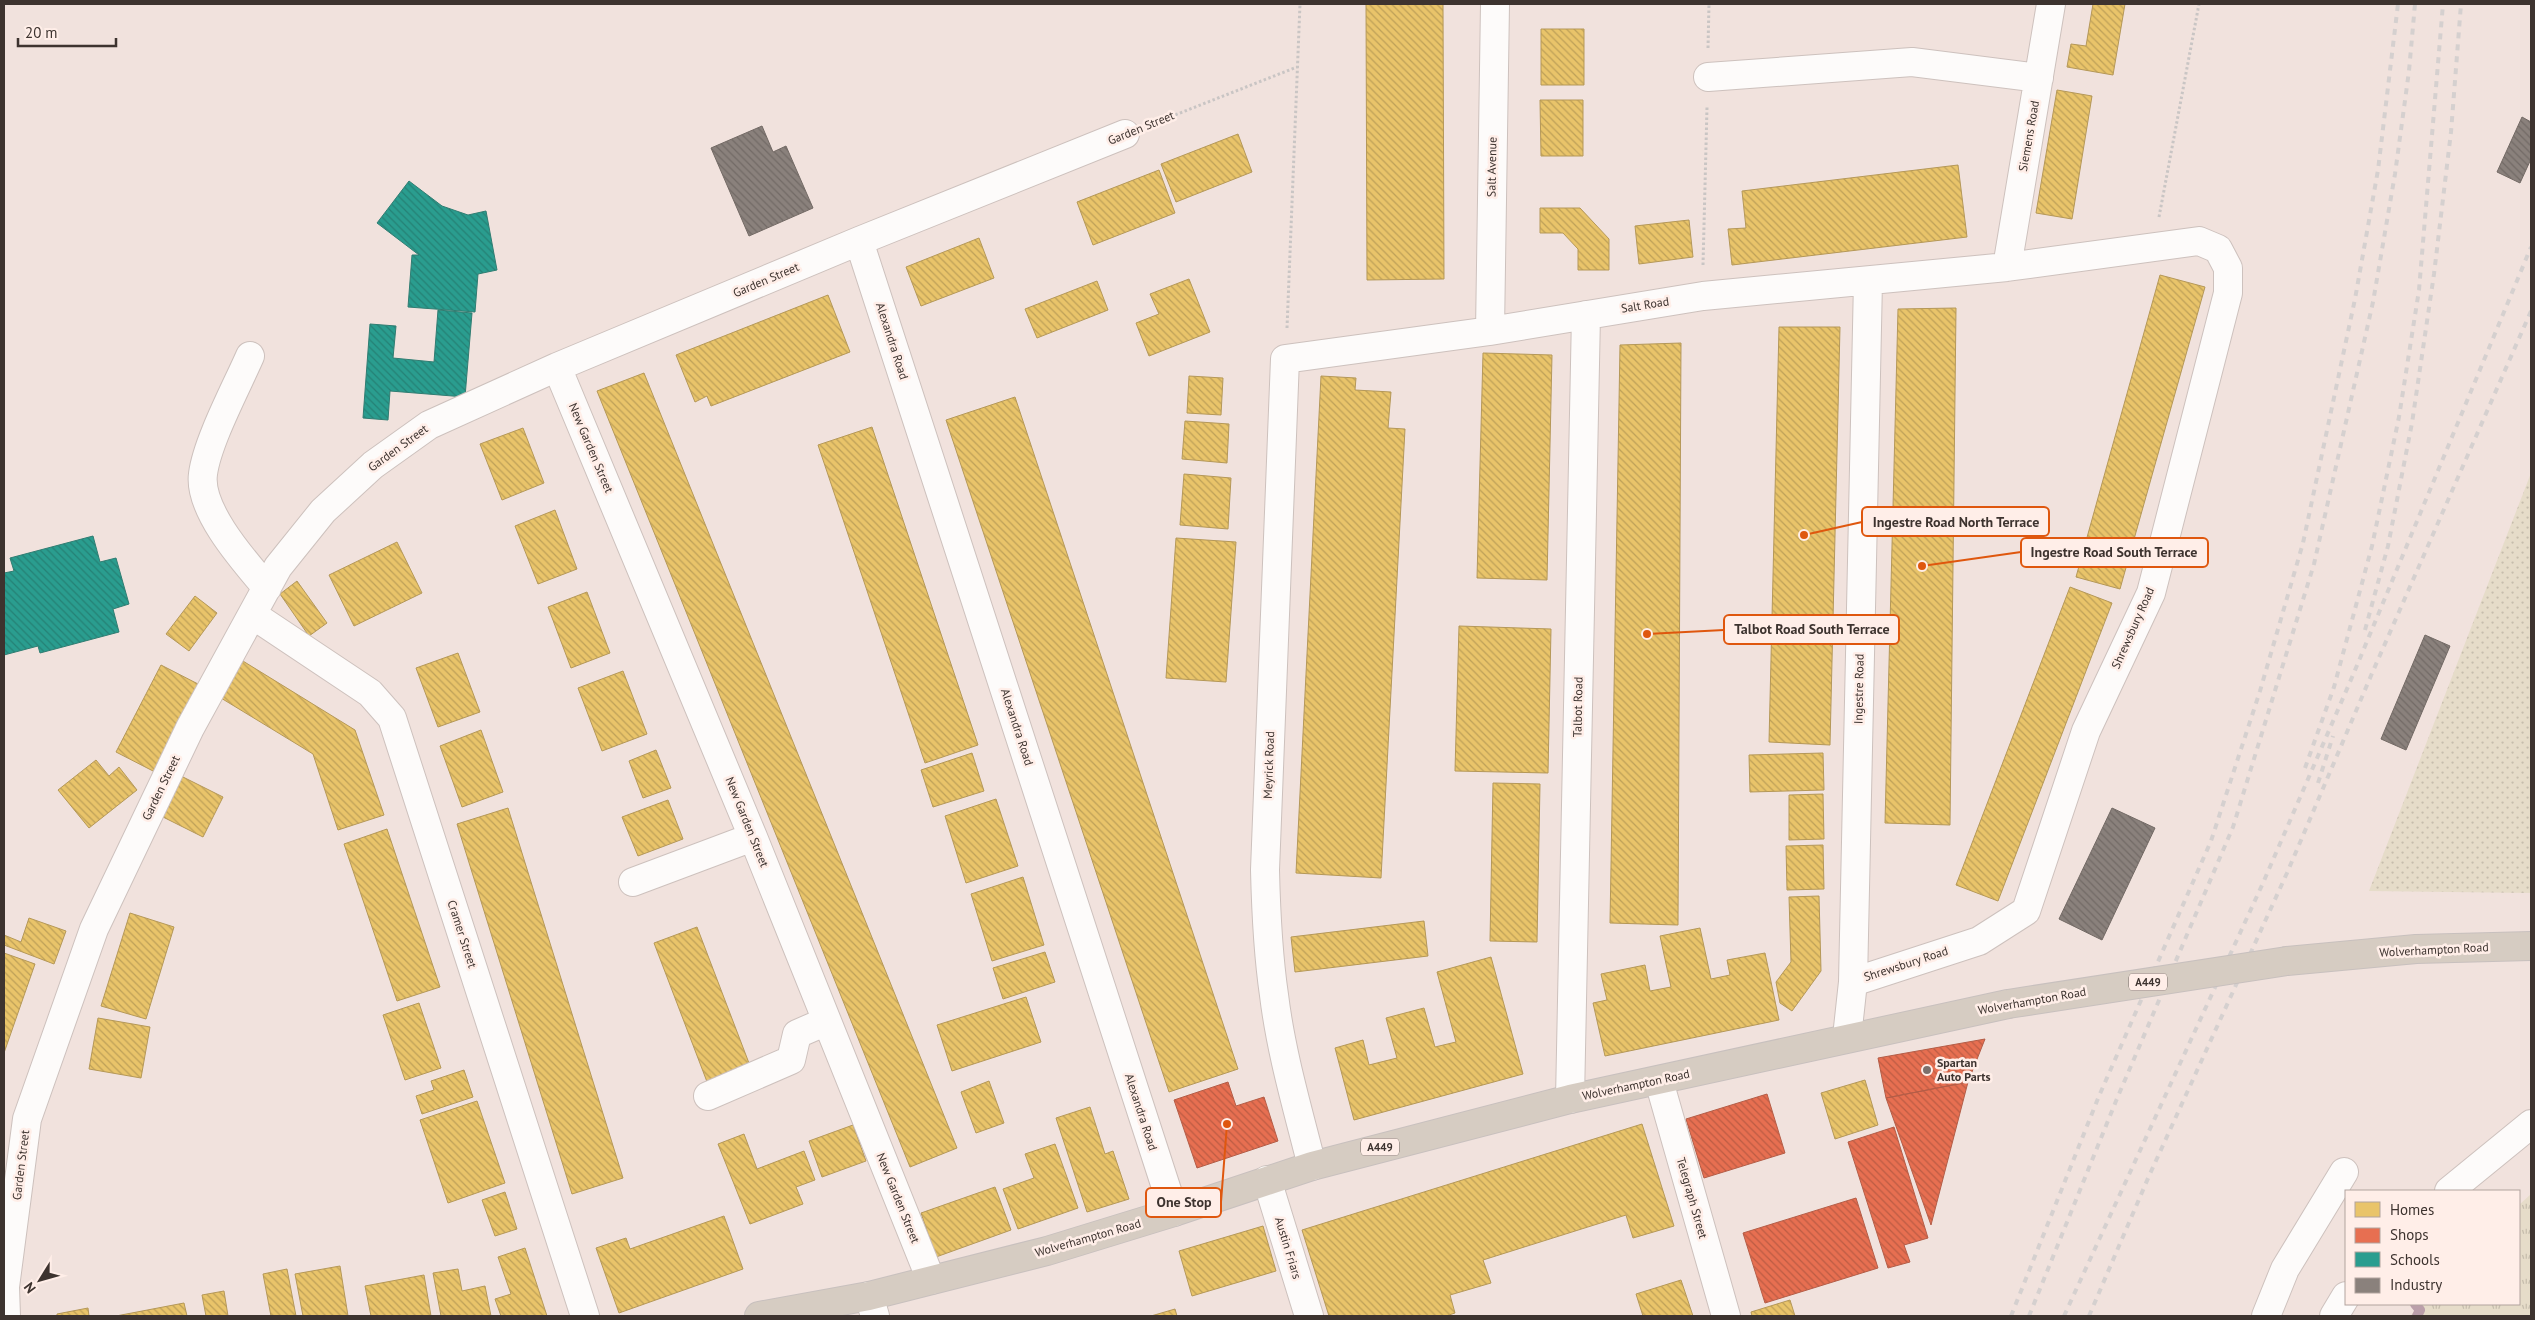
<svg xmlns="http://www.w3.org/2000/svg" width="2535" height="1320" font-family="'PT Sans',sans-serif">
  <style>
    .grass { fill: url(#grass-tufts) }
    .park { fill: url(#park-dots) }
    .homes { fill: url(#homes-back-hatch); stroke: #b59858 }
    .shops { fill: url(#shops-back-hatch); stroke: #b45d47 }
    .schools { fill: url(#schools-back-hatch); stroke: #307d72 }
    .industry { fill: url(#industry-back-hatch); stroke: #736a65 }
    .lines { fill: none; stroke-linecap: round; stroke-linejoin: round }
    .stream { stroke: #bb9faa; stroke-width: 10 }
    .minor-casing { stroke: #cdc1bd; stroke-width: 30 }
    .highway-casing { stroke: #c8c0be; stroke-width: 30 }
    .path { stroke: #c9c5c4; stroke-width: 3; stroke-dasharray: 2.5 2.5; stroke-linecap: butt }
    .minor { stroke: #fdfbfa; stroke-width: 28 }
    .highway { stroke: #d6ccc2; stroke-width: 28 }
    .rail { stroke: #d5d0cf; stroke-width: 4; stroke-dasharray: 6 6; stroke-linecap: butt }
    .highway-bridge-casing { stroke: #c8c0be; stroke-width: 30; stroke-linecap: butt }
    .highway-bridge { stroke: #d6ccc2; stroke-width: 28 }
    .poi-dot { fill: #7c706c; stroke: #ffeee8; stroke-width: 2 }
    .labels { text-anchor: middle; stroke-width: 5; stroke-linejoin: round; paint-order: stroke }
    .shield { fill: #ffeee8; stroke: #776b66; stroke-width: 1 }
    .shield-label { font-size: 11px; font-weight: bold; fill: #3d332f }
    .street-label { font-size: 12px; fill: #3d332f; stroke: #ffeee8 }
    .poi-label { font-size: 12px; font-weight: bold; fill: #3d332f; stroke: #ffeee8; text-anchor: start }
    .leader { fill: none; stroke: #df570e; stroke-width: 2 }
    .callout-dot { fill: #df570e; stroke: #ffeee8; stroke-width: 2 }
    .callout { fill: #ffeee8; stroke: #df570e; stroke-width: 2 }
    .callout-label { font-size: 14px; text-anchor: middle; font-weight: bold; fill: #3d332f }
  </style>
  <defs>
    <pattern id="grass-tufts" width="24" height="20" patternUnits="userSpaceOnUse" patternTransform="scale(1.25)"><rect width="24" height="20" fill="#e6dcc9"/><path d="M3 7l-1-3M5 7V3M7 7l1-3M15 17l-1-3M17 17v-4M19 17l1-3" fill="none" stroke="#c6bdad"/></pattern>
    <pattern id="park-dots" width="8" height="8" patternUnits="userSpaceOnUse" patternTransform="scale(1.25)"><rect width="8" height="8" fill="#e6dcc9"/><path d="M2 2h.1M6 6h.1" fill="none" stroke="#c6bdad" stroke-width="1.8" stroke-linecap="round"/></pattern>
    <pattern id="homes-back-hatch" width="6" height="6" patternUnits="userSpaceOnUse" patternTransform="scale(1.25)"><rect width="6" height="6" fill="#e9c46a"/><path d="M-1 5l2 2M0 0l6 6M5-1l2 2" fill="none" stroke="#bea058"/></pattern>
    <pattern id="shops-back-hatch" width="6" height="6" patternUnits="userSpaceOnUse" patternTransform="scale(1.25)"><rect width="6" height="6" fill="#e76f51"/><path d="M-1 5l2 2M0 0l6 6M5-1l2 2" fill="none" stroke="#bc5c44"/></pattern>
    <pattern id="schools-back-hatch" width="6" height="6" patternUnits="userSpaceOnUse" patternTransform="scale(1.25)"><rect width="6" height="6" fill="#2a9d8f"/><path d="M-1 5l2 2M0 0l6 6M5-1l2 2" fill="none" stroke="#258175"/></pattern>
    <pattern id="industry-back-hatch" width="6" height="6" patternUnits="userSpaceOnUse" patternTransform="scale(1.25)"><rect width="6" height="6" fill="#8a817c"/><path d="M-1 5l2 2M0 0l6 6M5-1l2 2" fill="none" stroke="#726a66"/></pattern>
  </defs>
  <rect width="100%" height="100%" fill="#f1e2dd"/>
  <path class="grass" d="M 2531,1194 L 2531,1316 L 2410,1316 L 2421,1304 L 2519,1304 L 2519,1205 Z"/>
  <path class="park" d="M 2531,473 L 2531,893 L 2369,891 Z"/>
  <path class="homes" d="M 1366,4 L 1443,4 L 1444,279 L 1367,280 Z
    M 2093,4 L 2125,4 L 2113,75 L 2067,67 L 2071,44 L 2086,46 Z
    M 1541,29 L 1584,29 L 1584,85 L 1541,85 Z
    M 2057,90 L 2092,96 L 2072,219 L 2036,213 Z
    M 1540,100 L 1583,100 L 1583,156 L 1541,156 Z
    M 1238,134 L 1252,172 L 1176,202 L 1161,164 Z
    M 1958,165 L 1967,237 L 1732,265 L 1728,229 L 1746,228 L 1742,191 Z
    M 1159,170 L 1175,213 L 1093,245 L 1077,202 Z
    M 1540,208 L 1580,208 L 1609,239 L 1609,270 L 1578,270 L 1578,249 L 1563,233 L 1540,233 Z
    M 1689,220 L 1693,257 L 1639,264 L 1635,226 Z
    M 979,238 L 994,278 L 921,306 L 906,267 Z
    M 2160,275 L 2205,287 L 2120,589 L 2076,577 Z
    M 1189,279 L 1210,332 L 1149,356 L 1136,323 L 1159,314 L 1150,294 Z
    M 1097,281 L 1108,310 L 1037,338 L 1025,309 Z
    M 828,295 L 850,352 L 711,406 L 707,396 L 695,402 L 676,355 Z
    M 1956,308 L 1950,825 L 1885,823 L 1898,309 Z
    M 1779,327 L 1840,327 L 1830,745 L 1769,742 Z
    M 1681,343 L 1678,925 L 1610,923 L 1620,345 Z
    M 1483,353 L 1552,355 L 1547,580 L 1477,578 Z
    M 644,373 L 957,1148 L 910,1167 L 597,391 Z
    M 1189,376 L 1223,378 L 1221,415 L 1187,413 Z
    M 1321,376 L 1356,378 L 1355,390 L 1391,392 L 1388,428 L 1405,429 L 1381,878 L 1296,873 Z
    M 1015,397 L 1238,1069 L 1169,1092 L 946,420 Z
    M 1185,421 L 1229,424 L 1227,463 L 1182,459 Z
    M 872,427 L 978,745 L 925,763 L 818,445 Z
    M 523,428 L 544,483 L 502,500 L 480,444 Z
    M 1184,474 L 1231,478 L 1228,529 L 1180,525 Z
    M 555,510 L 577,569 L 538,584 L 515,526 Z
    M 1176,538 L 1236,542 L 1226,682 L 1166,678 Z
    M 397,542 L 422,593 L 354,626 L 329,575 Z
    M 297,581 L 327,623 L 309,636 L 280,594 Z
    M 2070,587 L 2112,603 L 1998,901 L 1956,885 Z
    M 587,592 L 610,653 L 571,668 L 548,607 Z
    M 195,596 L 217,613 L 189,651 L 166,634 Z
    M 1459,626 L 1551,629 L 1548,773 L 1455,771 Z
    M 458,653 L 480,712 L 438,727 L 416,668 Z
    M 238,658 L 355,730 L 384,815 L 338,830 L 313,754 L 216,695 Z
    M 161,665 L 200,685 L 155,772 L 116,752 Z
    M 623,671 L 647,734 L 602,751 L 578,688 Z
    M 481,730 L 503,792 L 462,807 L 440,746 Z
    M 656,750 L 671,788 L 643,798 L 629,761 Z
    M 972,753 L 984,791 L 933,807 L 921,770 Z
    M 1823,753 L 1824,790 L 1750,792 L 1749,755 Z
    M 96,760 L 109,776 L 119,767 L 137,790 L 89,828 L 58,790 Z
    M 177,774 L 223,797 L 203,837 L 157,814 Z
    M 1493,783 L 1540,784 L 1537,942 L 1490,941 Z
    M 1823,794 L 1824,839 L 1789,840 L 1789,795 Z
    M 996,799 L 1018,866 L 966,883 L 945,816 Z
    M 668,800 L 683,839 L 638,856 L 622,817 Z
    M 508,808 L 623,1178 L 572,1194 L 457,824 Z
    M 387,829 L 440,987 L 397,1001 L 344,844 Z
    M 1823,845 L 1824,889 L 1787,890 L 1786,846 Z
    M 1023,877 L 1044,945 L 992,961 L 971,894 Z
    M 1819,896 L 1821,971 L 1792,1011 L 1780,1003 L 1776,982 L 1791,962 L 1789,897 Z
    M 130,913 L 174,927 L 146,1019 L 101,1006 Z
    M 29,918 L 66,931 L 54,964 L 4,945 L 4,935 L 21,942 Z
    M 1424,921 L 1428,956 L 1295,972 L 1291,937 Z
    M 697,927 L 752,1071 L 709,1087 L 654,943 Z
    M 1700,928 L 1711,979 L 1730,975 L 1727,960 L 1765,953 L 1779,1020 L 1605,1056 L 1593,1003 L 1607,1000 L 1601,974 L 1645,965 L 1650,991 L 1671,987 L 1660,936 Z
    M 1045,952 L 1055,982 L 1003,999 L 993,968 Z
    M 4,953 L 35,964 L 4,1053 Z
    M 1491,957 L 1523,1074 L 1354,1120 L 1335,1048 L 1363,1040 L 1369,1065 L 1397,1058 L 1386,1018 L 1424,1008 L 1435,1047 L 1456,1042 L 1437,972 Z
    M 1026,997 L 1041,1042 L 952,1071 L 937,1025 Z
    M 419,1003 L 441,1068 L 405,1080 L 383,1015 Z
    M 98,1018 L 150,1027 L 141,1078 L 89,1069 Z
    M 464,1070 L 473,1097 L 422,1114 L 416,1096 L 434,1090 L 431,1081 Z
    M 1865,1080 L 1878,1125 L 1835,1139 L 1821,1093 Z
    M 989,1081 L 1004,1123 L 976,1133 L 961,1092 Z
    M 477,1101 L 505,1183 L 448,1203 L 420,1120 Z
    M 1090,1107 L 1105,1154 L 1113,1151 L 1129,1199 L 1087,1212 L 1056,1118 Z
    M 1642,1124 L 1674,1226 L 1633,1238 L 1626,1215 L 1483,1260 L 1491,1283 L 1450,1295 L 1455,1313 L 1446,1316 L 1329,1316 L 1302,1230 Z
    M 853,1125 L 866,1161 L 822,1177 L 809,1141 Z
    M 744,1134 L 757,1169 L 804,1151 L 815,1180 L 796,1187 L 803,1204 L 750,1224 L 718,1144 Z
    M 1055,1144 L 1078,1208 L 1018,1229 L 1003,1189 L 1034,1178 L 1025,1154 Z
    M 995,1187 L 1011,1230 L 936,1257 L 921,1213 Z
    M 505,1192 L 517,1229 L 495,1236 L 482,1200 Z
    M 724,1216 L 743,1269 L 619,1313 L 596,1248 L 626,1238 L 630,1249 Z
    M 1263,1226 L 1276,1271 L 1192,1296 L 1179,1251 Z
    M 525,1248 L 547,1316 L 501,1316 L 495,1299 L 511,1294 L 498,1257 Z
    M 340,1266 L 348,1316 L 303,1316 L 295,1274 Z
    M 287,1269 L 296,1316 L 271,1316 L 263,1274 Z
    M 458,1269 L 462,1291 L 485,1286 L 491,1316 L 441,1316 L 433,1273 Z
    M 424,1275 L 431,1316 L 371,1316 L 365,1286 Z
    M 1681,1280 L 1693,1316 L 1643,1316 L 1636,1294 Z
    M 224,1291 L 228,1316 L 206,1316 L 202,1295 Z
    M 1790,1300 L 1795,1316 L 1752,1316 L 1751,1312 Z
    M 184,1303 L 187,1316 L 116,1316 Z
    M 88,1308 L 89,1316 L 57,1316 L 57,1314 Z
    M 1175,1309 L 1177,1316 L 1151,1316 Z"/>
  <path class="shops" d="M 1985,1039 L 1968,1082 L 1886,1098 L 1878,1058 Z
    M 1228,1082 L 1236,1106 L 1264,1097 L 1278,1141 L 1197,1168 L 1174,1100 Z
    M 1968,1082 L 1931,1225 L 1886,1098 Z
    M 1767,1094 L 1785,1153 L 1704,1178 L 1686,1119 Z
    M 1894,1127 L 1928,1238 L 1904,1245 L 1910,1262 L 1888,1268 L 1848,1142 Z
    M 1856,1198 L 1878,1268 L 1765,1303 L 1743,1233 Z"/>
  <path class="schools" d="M 409,181 L 442,206 L 468,215 L 486,211 L 497,270 L 478,274 L 475,312 L 408,307 L 412,255 L 419,255 L 377,223 Z
    M 438,310 L 472,313 L 465,397 L 390,391 L 388,420 L 363,418 L 370,324 L 396,326 L 393,358 L 434,362 Z
    M 93,536 L 100,562 L 116,558 L 129,604 L 113,609 L 119,632 L 40,653 L 38,646 L 4,655 L 4,573 L 14,571 L 10,558 Z"/>
  <path class="industry" d="M 2522,117 L 2531,122 L 2531,159 L 2520,183 L 2497,172 Z
    M 762,126 L 773,152 L 786,146 L 813,208 L 749,236 L 711,148 Z
    M 2425,635 L 2450,646 L 2406,750 L 2381,739 Z
    M 2112,808 L 2155,828 L 2102,940 L 2059,919 Z"/>
  <g class="lines">
    <path class="stream" d="M 2415,1304 L 2420,1310 L 2417,1316"/>
    <defs>
      <path id="minor" d="M 1708,77 L 1912,62 L 2039,78
        M 859,241 L 1174,1212
        M 2007,267 L 2051,4
        M 1490,331 L 1495,4
        M 250,356 C 236,388 207,442 203,474 C 198,510 245,562 267,588
        M 557,367 L 753,837 L 931,1280
        M 253,615 L 370,693 L 392,718 L 585,1316
        M 633,882 L 753,837
        M 1847,1037 L 1853,982 L 1868,281
        M 1659,1081 L 1726,1316
        M 708,1096 L 791,1060 L 797,1034 L 827,1021
        M 1570,1099 L 1586,315
        M 1312,1166 C 1298,1110 1281,1053 1274,995 C 1268,954 1266,912 1265,870 L 1285,359 L 1490,331 L 1703,296 L 2007,267 L 2199,241 L 2218,249 L 2228,268 L 2228,293 L 2151,593 L 2086,731 L 2026,911 L 1979,941 L 1853,982
        M 1267,1180 L 1309,1316
        M 2449,1191 L 2531,1124
        M 869,1296 L 875,1316
        M 6,1316 L 5,1287 L 27,1119 L 94,929 L 190,728 L 278,567 L 323,511 L 373,465 L 429,425 L 557,367 L 859,241 L 1125,134
        M 2266,1316 L 2285,1269 L 2344,1172
        M 2334,1316 L 2346,1296"/>
      <path id="highway" d="M 2287,961 L 2416,949 L 2531,946
        M 759,1316 L 869,1296 L 1047,1251 L 1174,1212 L 1312,1166 L 1570,1099 L 2008,1004"/>
    </defs>
    <use href="#minor" class="minor-casing"/>
    <use href="#highway" class="highway-casing"/>
    <path class="path" d="M 1708,48 L 1709,4
      M 1152,124 L 1297,67
      M 2159,217 L 2199,4
      M 1703,265 L 1707,107
      M 1287,328 L 1300,4"/>
    <use href="#minor" class="minor"/>
    <use href="#highway" class="highway"/>
    <path class="rail" d="M 2365,630 L 2388,546 L 2412,423 L 2434,274 L 2451,132 L 2461,4
      M 2305,768 L 2334,687 L 2372,546 L 2399,417 L 2419,290 L 2443,4
      M 2318,783 L 2333,736
      M 2011,1316 L 2099,1096 L 2211,841 L 2260,691 L 2303,543 L 2355,299 L 2378,170 L 2398,4
      M 2029,1316 L 2116,1101 L 2233,827 L 2314,564 L 2373,302 L 2395,174 L 2409,71 L 2415,4
      M 2064,1316 L 2263,883 L 2353,675 L 2531,247
      M 2089,1316 L 2149,1176 L 2287,873 L 2373,671 L 2531,311"/>
    <defs>
      <path id="highway-bridge" d="M 2008,1004 L 2287,961"/>
    </defs>
    <use href="#highway-bridge" class="highway-bridge-casing"/>
    <use href="#highway-bridge" class="highway-bridge"/>
  </g>
  <circle class="poi-dot" cx="1927" cy="1070" r="5"/>
  <g class="labels">
    <g class="shield">
      <rect x="2129" y="973.5" width="38" height="17" rx="4"/>
      <rect x="1361" y="1138.5" width="38" height="17" rx="4"/>
    </g>
    <g class="shield-label">
      <text x="2148" y="986">A449</text>
      <text x="1380" y="1151">A449</text>
    </g>
    <g class="street-label">
      <text transform="translate(1141 128) rotate(-22)" y="4">Garden Street</text>
      <text transform="translate(2029 136) rotate(-80)" y="4">Siemens Road</text>
      <text transform="translate(1492 167) rotate(-89)" y="4">Salt Avenue</text>
      <text transform="translate(766 280) rotate(-23)" y="4">Garden Street</text>
      <text transform="translate(1645 305) rotate(-9)" y="4">Salt Road</text>
      <text transform="translate(892 341) rotate(72)" y="4">Alexandra Road</text>
      <text transform="translate(398 448) rotate(-36)" y="4">Garden Street</text>
      <text transform="translate(591 448) rotate(67)" y="4">New Garden Street</text>
      <text transform="translate(2133 628) rotate(-66)" y="4">Shrewsbury Road</text>
      <text transform="translate(1859 689) rotate(-89)" y="4">Ingestre Road</text>
      <text transform="translate(1578 707) rotate(-89)" y="4">Talbot Road</text>
      <text transform="translate(1017 727) rotate(72)" y="4">Alexandra Road</text>
      <text transform="translate(1269 765) rotate(-88)" y="4">Meyrick Road</text>
      <text transform="translate(161 788) rotate(-64)" y="4">Garden Street</text>
      <text transform="translate(747 822) rotate(68)" y="4">New Garden Street</text>
      <text transform="translate(462 934) rotate(72)" y="4">Cramer Street</text>
      <text transform="translate(2434 950) rotate(-3)" y="4">Wolverhampton Road</text>
      <text transform="translate(1906 964) rotate(-18)" y="4">Shrewsbury Road</text>
      <text transform="translate(2032 1001) rotate(-10)" y="4">Wolverhampton Road</text>
      <text transform="translate(1636 1085) rotate(-12)" y="4">Wolverhampton Road</text>
      <text transform="translate(1141 1112) rotate(72)" y="4">Alexandra Road</text>
      <text transform="translate(21 1165) rotate(-83)" y="4">Garden Street</text>
      <text transform="translate(898 1198) rotate(68)" y="4">New Garden Street</text>
      <text transform="translate(1692 1198) rotate(74)" y="4">Telegraph Street</text>
      <text transform="translate(1088 1238) rotate(-16)" y="4">Wolverhampton Road</text>
      <text transform="translate(1288 1248) rotate(73)" y="4">Austin Friars</text>
    </g>
    <g class="poi-label">
      <text x="1937" y="1067">Spartan<tspan x="1937" dy="14">Auto Parts</tspan></text>
    </g>
  </g>
  <path class="leader" d="M1804 535L1862 522M1922 566L2021 552M1647 634L1724 630M1227 1124L1221 1202"/>
  <g class="callout-dot">
    <circle cx="1804" cy="535" r="5"/>
    <circle cx="1922" cy="566" r="5"/>
    <circle cx="1647" cy="634" r="5"/>
    <circle cx="1227" cy="1124" r="5"/>
  </g>
  <g class="callout">
    <rect x="1862" y="507" width="187" height="29" rx="5"/>
    <rect x="2021" y="538" width="187" height="29" rx="5"/>
    <rect x="1724" y="615" width="175" height="29" rx="5"/>
    <rect x="1146" y="1188" width="75" height="29" rx="5"/>
  </g>
  <g class="callout-label">
    <text x="1956" y="527">Ingestre Road North Terrace</text>
    <text x="2114" y="557">Ingestre Road South Terrace</text>
    <text x="1812" y="634">Talbot Road South Terrace</text>
    <text x="1184" y="1207">One Stop</text>
  </g>
  <rect width="2535" height="1320" fill="none" stroke="#3d332f" stroke-width="10"/>
  <rect x="2345" y="1190" width="175" height="115" fill="#ffeee8" stroke="#b1a39e"/>
  <rect x="2355" y="1202" width="25" height="15" fill="#e9c46a" stroke="#b1a39e"/>
  <text x="2390" y="1215" font-size="15" fill="#3d332f">Homes</text>
  <rect x="2355" y="1228" width="25" height="15" fill="#e76f51" stroke="#b1a39e"/>
  <text x="2390" y="1240" font-size="15" fill="#3d332f">Shops</text>
  <rect x="2355" y="1252" width="25" height="15" fill="#2a9d8f" stroke="#b1a39e"/>
  <text x="2390" y="1265" font-size="15" fill="#3d332f">Schools</text>
  <rect x="2355" y="1278" width="25" height="15" fill="#8a817c" stroke="#b1a39e"/>
  <text x="2390" y="1290" font-size="15" fill="#3d332f">Industry</text>
  <g transform="translate(40 1280) rotate(233)" stroke="#ffeee8" stroke-width="4" paint-order="stroke">
  <path d="M0-4L9 19L0 12L-9 19Z" fill="#3d332f"/>
  <text y="-8" font-size="14" font-weight="bold" text-anchor="middle" fill="#3d332f">N</text>
  </g>
  <path d="M18 38v8h98v-8" fill="none" stroke="#3d332f" stroke-width="2.5"/>
  <text x="25" y="38" font-size="15" fill="#3d332f" stroke="#ffeee8" stroke-width="4" paint-order="stroke">20 m</text>
</svg>
